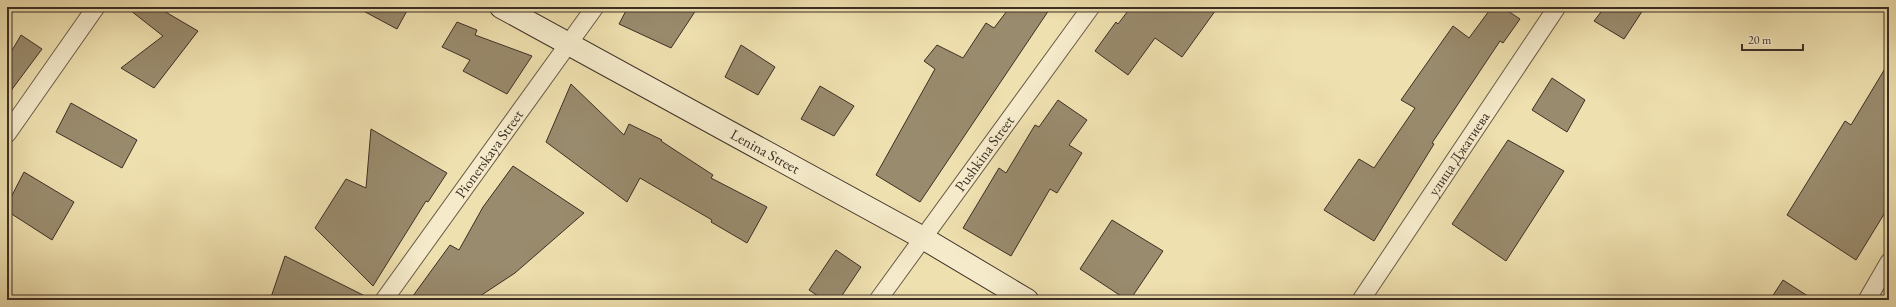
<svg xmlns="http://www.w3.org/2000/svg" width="1896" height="307" font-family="'EB Garamond',serif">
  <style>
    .building { fill: #998b6d; stroke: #3c2f25 }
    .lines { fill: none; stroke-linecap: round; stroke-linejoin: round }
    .street-casing { stroke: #695b48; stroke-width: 19 }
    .secondary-casing { stroke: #3c2f25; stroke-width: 24 }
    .street { stroke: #f5ebcb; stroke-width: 17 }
    .secondary { stroke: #f5ebcb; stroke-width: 22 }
    .labels { text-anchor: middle; stroke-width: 3; stroke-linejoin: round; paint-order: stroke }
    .street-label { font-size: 15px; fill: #3c2f25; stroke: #f5ebcb }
  </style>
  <rect width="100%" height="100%" fill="#efe0af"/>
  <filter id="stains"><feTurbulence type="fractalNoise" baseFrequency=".005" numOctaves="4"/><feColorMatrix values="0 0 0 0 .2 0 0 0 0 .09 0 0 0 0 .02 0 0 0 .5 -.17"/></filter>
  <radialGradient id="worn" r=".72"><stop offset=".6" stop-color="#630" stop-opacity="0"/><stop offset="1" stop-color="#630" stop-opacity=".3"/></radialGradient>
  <path class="building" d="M 126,7 L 157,7 L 198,31 L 154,88 L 121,68 L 163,36 Z
    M 356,7 L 409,7 L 397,29 Z
    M 628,7 L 698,7 L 671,48 L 619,24 Z
    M 1010,7 L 1051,7 L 920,202 L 876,175 L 935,69 L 924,61 L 937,45 L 963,58 L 986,23 L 994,28 Z
    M 1131,7 L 1218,7 L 1182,57 L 1155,38 L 1128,75 L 1095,51 L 1116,22 L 1118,24 Z
    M 1492,7 L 1502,7 L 1520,19 L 1503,43 L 1500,41 L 1432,143 L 1434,144 L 1374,241 L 1324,210 L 1359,159 L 1374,168 L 1415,108 L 1401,100 L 1453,26 L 1469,38 Z
    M 1605,7 L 1645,7 L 1624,39 L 1594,21 Z
    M 457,22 L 477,30 L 475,35 L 532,56 L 507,94 L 463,71 L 470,60 L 442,47 Z
    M 21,35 L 42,49 L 7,96 L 7,59 Z
    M 741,45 L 775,67 L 758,95 L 725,77 Z
    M 1889,62 L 1889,206 L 1856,260 L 1787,215 L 1845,121 L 1851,125 Z
    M 1552,78 L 1585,100 L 1567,132 L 1532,110 Z
    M 571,84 L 624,135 L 629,124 L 662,140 L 661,141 L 713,175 L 711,178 L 767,207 L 747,243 L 711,222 L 712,220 L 640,178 L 627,202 L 546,142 Z
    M 820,86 L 854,106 L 834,136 L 801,119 Z
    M 1058,100 L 1087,120 L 1069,145 L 1082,153 L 1057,193 L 1050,189 L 1011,256 L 963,228 L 999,168 L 1006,173 L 1035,125 L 1039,127 Z
    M 71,103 L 137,140 L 122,168 L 56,132 Z
    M 371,129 L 447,173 L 428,202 L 426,201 L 373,286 L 315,228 L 346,179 L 366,188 Z
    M 1508,140 L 1564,171 L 1506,261 L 1452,224 Z
    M 513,166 L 584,213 L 515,273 L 474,300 L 410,300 L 450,245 L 459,250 L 483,207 Z
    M 24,172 L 74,202 L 52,240 L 7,211 L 7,205 Z
    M 1112,220 L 1163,251 L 1130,300 L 1127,300 L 1080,269 Z
    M 836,250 L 861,267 L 839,300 L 824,300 L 809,290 Z
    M 285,256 L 373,300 L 270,300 Z
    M 1783,280 L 1814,300 L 1770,300 Z"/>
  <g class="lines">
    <defs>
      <g id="street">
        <path d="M 7,134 L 96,7"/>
        <path id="s1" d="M 384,300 L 595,7"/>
        <path id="s2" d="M 878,300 L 1091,7"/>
        <path id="s3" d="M 1361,300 L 1557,7"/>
        <path d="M 1867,300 L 1889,262"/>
      </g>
      <g id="secondary">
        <path id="s4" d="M 501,7 L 923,238 L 1027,300"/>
      </g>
    </defs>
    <use href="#street" class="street-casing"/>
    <use href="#secondary" class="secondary-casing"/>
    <use href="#street" class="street"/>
    <use href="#secondary" class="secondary"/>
  </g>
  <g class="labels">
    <g class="street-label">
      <text dy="5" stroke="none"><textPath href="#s4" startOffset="301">Lenina Street</textPath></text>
      <text dy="5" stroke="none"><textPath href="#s2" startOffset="181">Pushkina Street</textPath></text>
      <text dy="5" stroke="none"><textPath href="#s1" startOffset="180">Pionerskaya Street</textPath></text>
      <text dy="5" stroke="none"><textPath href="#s3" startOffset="176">улица Джатиева</textPath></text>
    </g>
  </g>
  <rect width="1896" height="307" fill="none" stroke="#efe0af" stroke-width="24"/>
  <rect x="8" y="8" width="1880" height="291" fill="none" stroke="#3c2f25" stroke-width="2"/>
  <rect x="12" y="12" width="1872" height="283" fill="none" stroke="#3c2f25"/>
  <path d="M1742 44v6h61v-6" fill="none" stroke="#3c2f25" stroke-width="2"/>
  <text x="1748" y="44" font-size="12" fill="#3c2f25" stroke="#f5ebcb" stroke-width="3" paint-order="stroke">20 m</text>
  <rect width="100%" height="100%" filter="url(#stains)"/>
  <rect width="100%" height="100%" fill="url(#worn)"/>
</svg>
